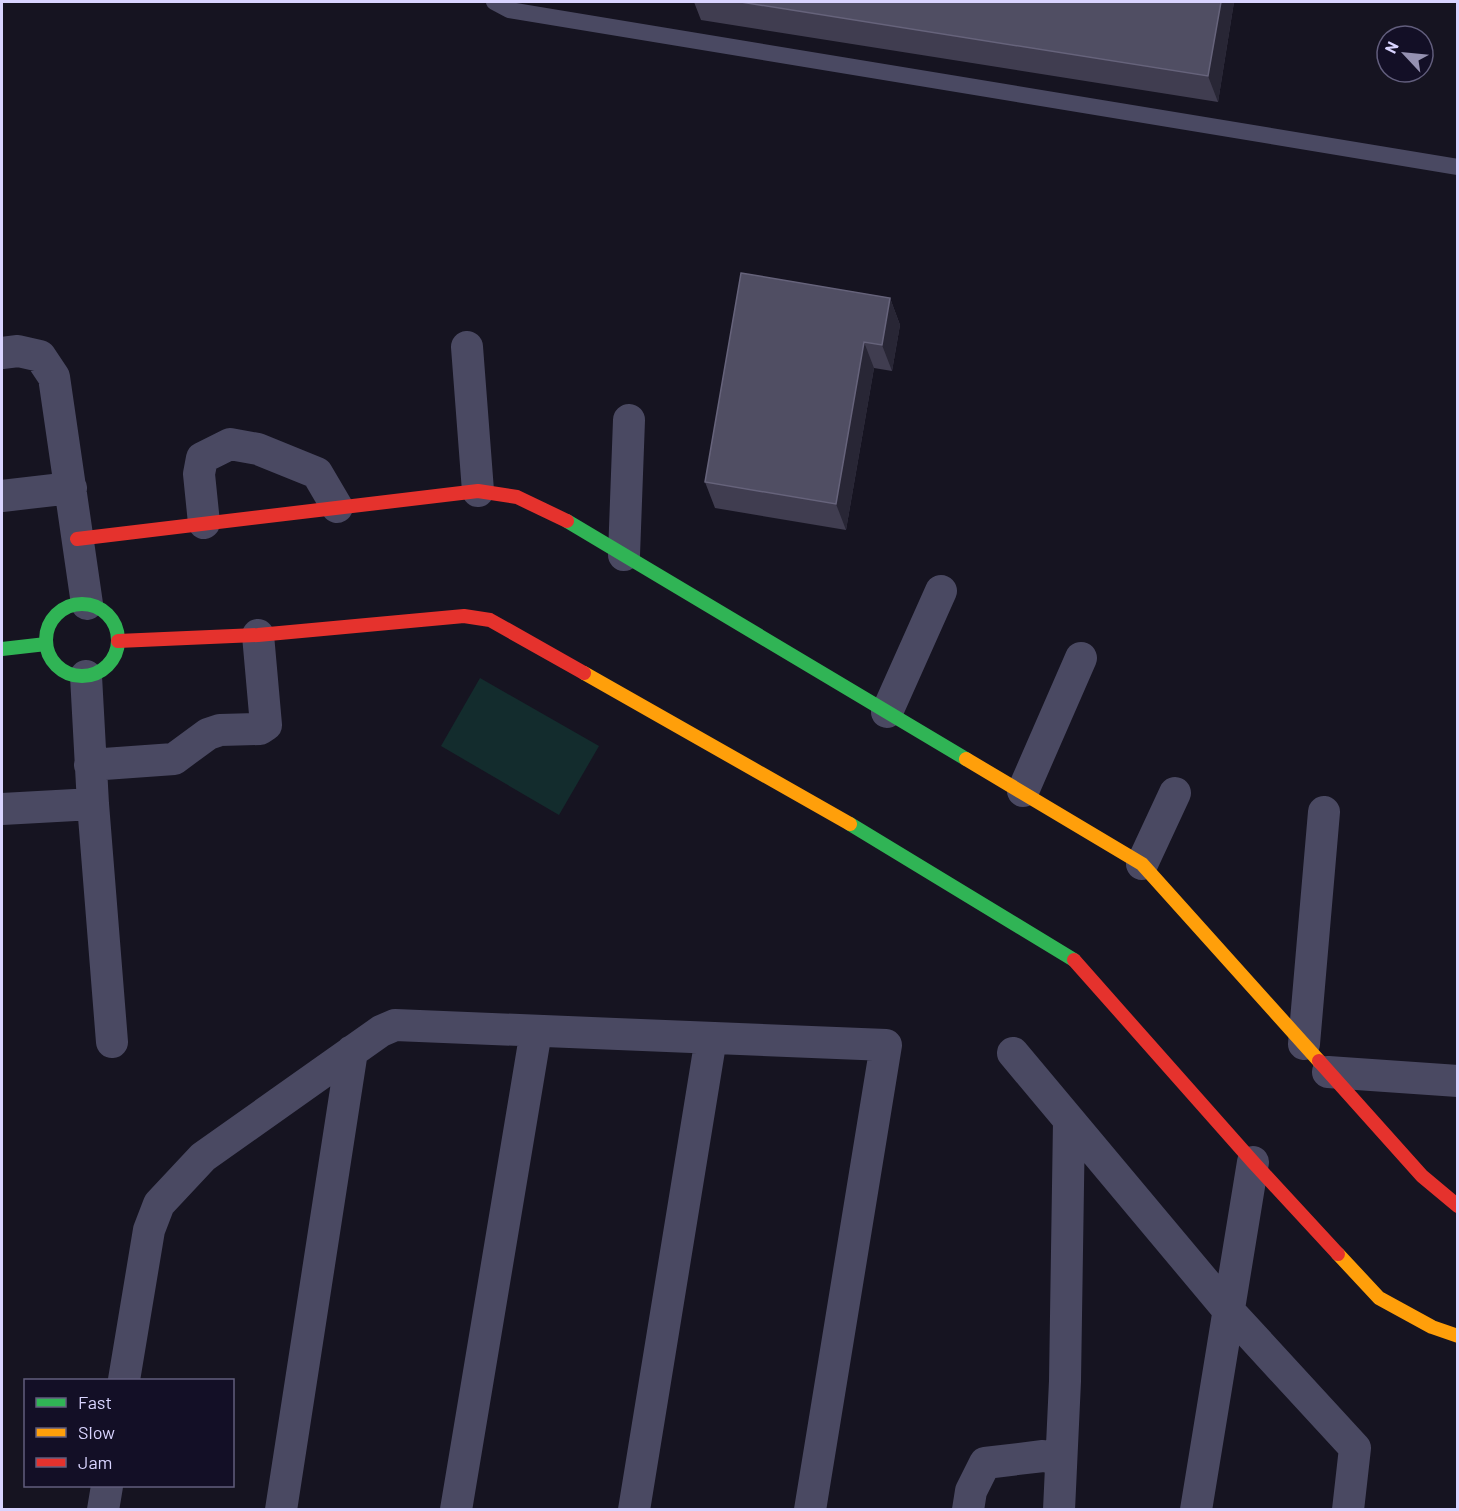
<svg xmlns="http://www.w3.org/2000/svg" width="1459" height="1511" font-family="Barlow,sans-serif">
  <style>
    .green { fill: #132c2d }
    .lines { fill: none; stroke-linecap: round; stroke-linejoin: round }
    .lane { stroke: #4a4962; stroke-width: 16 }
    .street { stroke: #4a4962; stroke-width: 32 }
    .fast { stroke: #30b455; stroke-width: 14 }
    .slow { stroke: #ff9f0a; stroke-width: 14 }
    .jam { stroke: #e5322d; stroke-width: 14 }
    .wall { fill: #403d50 }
    .shaded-wall { fill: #282635 }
    .building { fill: #504e63; stroke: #66637b; stroke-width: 1.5 }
  </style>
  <rect width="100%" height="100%" fill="#161421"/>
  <path class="green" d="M 480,678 L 599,746 L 559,815 L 441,746 Z"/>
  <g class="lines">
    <path class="lane" d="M 494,2 L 509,10 L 1458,167"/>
    <path class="street" d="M 467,347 L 478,491
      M 2,353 L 18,351 L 40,356 L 54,377 L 87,604
      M 2,496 L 71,488
      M 204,523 L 199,474 L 202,458 L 230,444 L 258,449 L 317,473 L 337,507
      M 624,555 L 629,420
      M 86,676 L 93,804 L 112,1042
      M 887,712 L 941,591
      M 90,765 L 174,759 L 208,734 L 220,730 L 260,729 L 266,725 L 258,635
      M 1023,791 L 1081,658
      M 2,809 L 93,804
      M 1142,864 L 1175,793
      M 1304,1044 L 1324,812
      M 1013,1053 L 1229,1311 L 1355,1448 L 1348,1510
      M 1328,1072 L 1458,1081
      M 124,1380 L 149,1230 L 159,1204 L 203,1157 L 381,1031 L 395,1025 L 886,1045 L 810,1510
      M 103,1510 L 107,1486
      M 281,1510 L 352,1051
      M 456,1510 L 536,1031
      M 634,1510 L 711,1038
      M 968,1510 L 971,1491 L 985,1463 L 1043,1456 L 1061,1459
      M 1059,1510 L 1065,1381 L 1069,1121
      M 1196,1510 L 1253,1162"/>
    <path class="fast" d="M 567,521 L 966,759
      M46 640a36 36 0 1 1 72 0a36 36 0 1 1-72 0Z
      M 2,649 L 46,644
      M 850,824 L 1074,960"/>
    <path class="slow" d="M 584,673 L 850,824
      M 966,759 L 1142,864 L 1319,1061
      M 1338,1254 L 1379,1298 L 1432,1327 L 1458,1336"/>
    <path class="jam" d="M 77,539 L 478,491 L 517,497 L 567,521
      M 118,641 L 258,635 L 464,616 L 490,620 L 584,673
      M 1074,960 L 1253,1162 L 1338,1254
      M 1319,1061 L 1422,1176 L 1458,1206"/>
  </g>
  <path class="wall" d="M 694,2 L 1234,2 L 1218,102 L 701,20 Z
    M 890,298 L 900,325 L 892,371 L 874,368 L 846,530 L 715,508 L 705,482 Z"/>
  <path class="shaded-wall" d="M 1221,2 L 1234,2 L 1218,102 L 1208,76 Z
    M 890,298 L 900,325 L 892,371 L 882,345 Z
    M 864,342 L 874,368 L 846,530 L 836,504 Z"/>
  <path class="building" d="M 741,2 L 1221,2 L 1208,76 Z
    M 741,273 L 890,298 L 882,345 L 864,342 L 836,504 L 705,482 Z"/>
  <rect width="1459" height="1511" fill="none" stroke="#d9d4ff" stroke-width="6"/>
  <rect x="24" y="1379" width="210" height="108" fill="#130f26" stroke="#625e7d" stroke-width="1.5"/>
  <rect x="36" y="1398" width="30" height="9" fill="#30b455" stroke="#625e7d" stroke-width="1.5"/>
  <text x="78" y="1409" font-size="18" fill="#d9d4ff">Fast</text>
  <rect x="36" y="1428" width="30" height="9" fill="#ff9f0a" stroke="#625e7d" stroke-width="1.5"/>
  <text x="78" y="1439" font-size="18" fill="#d9d4ff">Slow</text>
  <rect x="36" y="1458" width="30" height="9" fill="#e5322d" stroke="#625e7d" stroke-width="1.5"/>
  <text x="78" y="1469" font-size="18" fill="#d9d4ff">Jam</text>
  <g transform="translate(1405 54) rotate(296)"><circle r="28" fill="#130f26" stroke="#625e7d" stroke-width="1.5"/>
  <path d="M0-4.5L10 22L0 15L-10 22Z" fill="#9591b1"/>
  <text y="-9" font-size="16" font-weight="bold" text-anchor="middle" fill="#d9d4ff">N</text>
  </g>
</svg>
